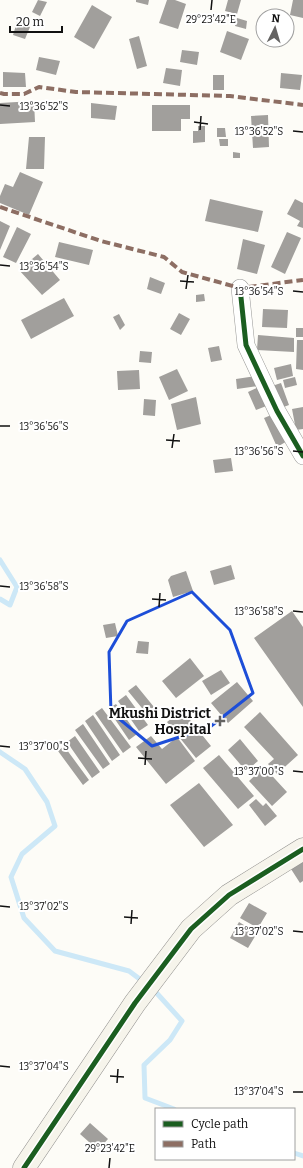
<svg xmlns="http://www.w3.org/2000/svg" width="303" height="1168" font-family="Bitter,serif">
  <style>
    .lines { fill: none; stroke-linecap: round; stroke-linejoin: round }
    .stream { stroke: #cde8f7; stroke-width: 5 }
    .building { fill: #a19f9c }
    .street-casing { stroke: #979795; stroke-width: 18 }
    .secondary-casing { stroke: #8e8d8b; stroke-width: 23 }
    .street { stroke: #fffffe; stroke-width: 17 }
    .secondary { stroke: #f6f4eb; stroke-width: 22 }
    .quiet { stroke: #8d6e63; stroke-width: 4; stroke-dasharray: 8 4; stroke-linecap: butt }
    .cycleway-casing { stroke: #fff; stroke-width: 8 }
    .cycleway { stroke: #1b5e20; stroke-width: 5 }
    .marked { fill: none; stroke: #1d4ed8; stroke-width: 3; stroke-linejoin: round }
    .ticks { fill: none; stroke: #111; stroke-width: 1.5 }
    .poi-dot { fill: #646362; stroke: #fff; stroke-width: 1.5 }
    .labels { text-anchor: middle; stroke-width: 4; stroke-linejoin: round; paint-order: stroke }
    .poi-label { font-size: 14px; font-weight: bold; fill: #111; stroke: #fff; text-anchor: end }
    .ticks-label { font-size: 10px; text-anchor: middle; fill: #111; stroke: #fff; stroke-width: 4; stroke-linejoin: round; paint-order: stroke }
  </style>
  <rect width="100%" height="100%" fill="#fdfcf7"/>
  <g class="lines">
    <path class="stream" d="M 0,560 L 17,587 L 10,605 L 0,599
      M 0,752 L 25,769 L 47,802 L 55,826 L 22,854 L 11,877 L 24,918 L 55,951 L 129,971 L 145,983
      M 153,989 L 182,1021 L 170,1040 L 144,1065 L 145,1098 L 174,1109
      M 294,1153 L 303,1156"/>
  </g>
  <path class="building" d="M 38,0 L 47,2 L 40,16 L 32,12 Z
    M 136,0 L 149,0 L 148,5 L 136,2 Z
    M 167,0 L 175,0 L 186,4 L 178,29 L 159,23 Z
    M 228,0 L 241,0 L 237,14 L 225,11 Z
    M 293,0 L 303,0 L 303,18 L 290,15 Z
    M 92,5 L 112,17 L 94,49 L 74,37 Z
    M 237,18 L 247,21 L 246,29 L 235,26 Z
    M 17,22 L 30,27 L 25,39 L 13,35 Z
    M 227,31 L 249,39 L 241,60 L 220,52 Z
    M 139,36 L 147,66 L 137,69 L 129,39 Z
    M 182,50 L 199,52 L 197,65 L 180,62 Z
    M 39,57 L 60,61 L 56,75 L 36,70 Z
    M 166,68 L 182,70 L 180,86 L 163,83 Z
    M 3,72 L 25,73 L 26,87 L 3,87 Z
    M 281,73 L 302,75 L 300,90 L 280,88 Z
    M 213,75 L 224,75 L 224,90 L 213,90 Z
    M 34,101 L 35,122 L 0,124 L 0,103 Z
    M 91,103 L 117,106 L 115,120 L 91,118 Z
    M 152,105 L 190,105 L 190,119 L 181,119 L 181,131 L 152,131 Z
    M 268,115 L 269,147 L 253,148 L 251,116 Z
    M 198,126 L 205,126 L 205,142 L 193,143 L 193,131 L 198,131 Z
    M 217,128 L 225,128 L 226,137 L 217,137 Z
    M 29,137 L 45,137 L 44,169 L 26,169 Z
    M 219,139 L 228,139 L 228,146 L 220,146 Z
    M 233,152 L 240,153 L 240,158 L 233,158 Z
    M 20,172 L 43,182 L 29,215 L 0,203 L 0,196 L 5,184 L 13,187 Z
    M 210,199 L 263,211 L 258,232 L 205,221 Z
    M 295,199 L 303,203 L 303,228 L 297,226 L 300,221 L 287,214 Z
    M 0,221 L 10,226 L 0,250 Z
    M 17,227 L 31,234 L 16,263 L 3,257 Z
    M 287,232 L 301,238 L 285,274 L 271,267 Z
    M 243,239 L 265,245 L 257,274 L 237,269 Z
    M 59,242 L 93,250 L 89,265 L 55,257 Z
    M 38,254 L 60,280 L 42,295 L 19,270 Z
    M 150,277 L 165,283 L 161,294 L 147,289 Z
    M 204,294 L 205,301 L 196,302 L 196,295 Z
    M 64,298 L 74,316 L 31,339 L 21,320 Z
    M 263,309 L 288,310 L 287,328 L 262,327 Z
    M 179,313 L 190,319 L 181,335 L 170,329 Z
    M 119,314 L 125,325 L 120,330 L 113,317 Z
    M 296,328 L 303,328 L 303,337 L 296,337 Z
    M 258,335 L 294,338 L 294,352 L 257,350 Z
    M 297,340 L 303,340 L 303,370 L 296,369 Z
    M 219,346 L 222,360 L 211,362 L 208,348 Z
    M 140,351 L 152,352 L 151,363 L 139,362 Z
    M 291,364 L 293,376 L 277,380 L 274,368 Z
    M 177,369 L 188,391 L 169,400 L 159,377 Z
    M 139,370 L 140,389 L 118,390 L 117,371 Z
    M 256,376 L 258,386 L 237,389 L 236,379 Z
    M 295,377 L 297,385 L 285,388 L 283,380 Z
    M 281,383 L 289,405 L 281,408 L 272,386 Z
    M 261,386 L 269,405 L 256,410 L 248,392 Z
    M 196,397 L 201,424 L 177,430 L 171,404 Z
    M 144,399 L 156,400 L 155,416 L 143,415 Z
    M 303,407 L 303,429 L 296,430 L 292,409 Z
    M 276,413 L 289,440 L 277,447 L 264,418 Z
    M 231,458 L 233,471 L 215,473 L 213,460 Z
    M 231,565 L 235,579 L 214,585 L 210,571 Z
    M 186,571 L 193,591 L 173,597 L 168,580 L 171,576 Z
    M 292,611 L 303,627 L 303,707 L 254,638 Z
    M 115,623 L 118,636 L 106,638 L 103,625 Z
    M 138,641 L 149,642 L 148,654 L 136,653 Z
    M 190,658 L 204,676 L 176,698 L 162,681 Z
    M 221,670 L 230,683 L 211,695 L 202,681 Z
    M 237,682 L 253,701 L 228,723 L 211,703 Z
    M 136,685 L 154,707 L 146,713 L 128,691 Z
    M 126,695 L 148,725 L 139,731 L 118,701 Z
    M 116,704 L 137,734 L 129,740 L 108,709 Z
    M 102,708 L 131,747 L 123,753 L 95,713 Z
    M 182,710 L 211,746 L 196,758 L 167,722 Z
    M 260,712 L 298,755 L 277,774 L 268,764 L 274,759 L 244,727 Z
    M 93,715 L 120,755 L 112,761 L 85,721 Z
    M 83,724 L 110,764 L 103,769 L 75,730 Z
    M 75,736 L 100,772 L 92,778 L 67,742 Z
    M 151,736 L 162,749 L 177,737 L 195,761 L 166,784 L 136,747 Z
    M 240,739 L 258,761 L 246,771 L 228,750 Z
    M 64,746 L 89,780 L 83,785 L 58,751 Z
    M 219,755 L 254,796 L 238,809 L 203,768 Z
    M 264,767 L 287,792 L 272,806 L 249,781 Z
    M 199,783 L 233,825 L 204,847 L 170,805 Z
    M 256,799 L 263,806 L 266,803 L 277,816 L 265,826 L 249,805 Z
    M 303,861 L 303,881 L 300,883 L 291,869 Z
    M 249,903 L 267,913 L 258,928 L 240,918 Z
    M 239,922 L 257,933 L 248,948 L 230,938 Z
    M 90,1123 L 108,1139 L 98,1150 L 80,1134 Z"/>
  <g class="lines">
    <defs>
      <path id="street" d="M 240,288 L 246,345 L 277,411 L 303,456"/>
      <path id="secondary" d="M 24,1168 L 135,1003 L 191,929 L 229,895 L 303,849"/>
    </defs>
    <use href="#street" class="street-casing"/>
    <use href="#secondary" class="secondary-casing"/>
    <use href="#street" class="street"/>
    <use href="#secondary" class="secondary"/>
    <path class="quiet" d="M 0,93 L 4,94 L 24,94 L 39,87 L 76,92 L 230,96 L 303,105
      M 0,207 L 101,241 L 164,257 L 182,272 L 240,288 L 303,280"/>
    <defs>
      <path id="cycleway" d="M 240,288 L 246,345 L 277,411 L 303,456
        M 24,1168 L 135,1003 L 191,929 L 229,895 L 303,849"/>
    </defs>
    <use href="#cycleway" class="cycleway-casing"/>
    <use href="#cycleway" class="cycleway"/>
  </g>
  <path class="marked" d="M 192,592 L 230,630 L 253,693 L 210,727 L 152,746 L 111,712 L 109,652 L 127,621 Z"/>
  <path class="ticks" d="M 211,10 L 212,0M 0,105 L 10,106M 194,122 L 208,124M 200,130 L 201,116M 293,131 L 303,132M 0,265 L 10,266M 180,281 L 194,282M 186,289 L 188,275M 293,291 L 303,292M 0,426 L 10,426M 166,440 L 180,441M 172,448 L 174,434M 293,451 L 303,452M 0,586 L 10,587M 152,599 L 166,600M 159,607 L 160,593M 293,611 L 303,612M 0,746 L 10,747M 138,758 L 152,759M 145,765 L 146,751M 293,771 L 303,772M 0,906 L 10,907M 124,917 L 138,918M 131,924 L 132,910M 293,931 L 303,932M 0,1066 L 10,1067M 110,1076 L 124,1077M 117,1083 L 118,1069M 293,1092 L 303,1092M 109,1168 L 110,1158"/>
  <path class="poi-dot" d="M218 715h4v4h4v4h-4v4h-4v-4h-4v-4h4z"/>
  <g class="labels">
    <g class="poi-label">
      <text x="211" y="718">Mkushi District<tspan x="211" dy="16">Hospital</tspan></text>
    </g>
  </g>
  <g class="ticks-label">
    <text x="211" y="23">29°23'42"E</text>
    <text x="44" y="110">13°36'52"S</text>
    <text x="259" y="135">13°36'52"S</text>
    <text x="44" y="270">13°36'54"S</text>
    <text x="259" y="295">13°36'54"S</text>
    <text x="44" y="430">13°36'56"S</text>
    <text x="259" y="455">13°36'56"S</text>
    <text x="44" y="590">13°36'58"S</text>
    <text x="259" y="615">13°36'58"S</text>
    <text x="44" y="750">13°37'00"S</text>
    <text x="259" y="775">13°37'00"S</text>
    <text x="44" y="910">13°37'02"S</text>
    <text x="259" y="935">13°37'02"S</text>
    <text x="44" y="1070">13°37'04"S</text>
    <text x="259" y="1095">13°37'04"S</text>
    <text x="110" y="1152">29°23'42"E</text>
  </g>
  <rect x="155" y="1108" width="140" height="52" fill="#ffffff" stroke="#a0a0a0"/>
  <rect x="163" y="1121" width="20" height="6" fill="#1b5e20" stroke="#a0a0a0"/>
  <text x="191" y="1128" font-size="12" fill="#111111">Cycle path</text>
  <rect x="163" y="1141" width="20" height="6" fill="#8d6e63" stroke="#a0a0a0"/>
  <text x="191" y="1148" font-size="12" fill="#111111">Path</text>
  <g transform="translate(275 28) rotate(5)"><circle r="19" fill="#ffffff" stroke="#a0a0a0"/>
  <path d="M0-3L7 15L0 10L-7 15Z" fill="#646362"/>
  <text y="-6" font-size="11" font-weight="bold" text-anchor="middle" fill="#111111">N</text>
  </g>
  <path d="M10 26v6h52v-6" fill="none" stroke="#111111" stroke-width="2"/>
  <text x="16" y="26" font-size="12" fill="#111111" stroke="#ffffff" stroke-width="3" paint-order="stroke">20 m</text>
</svg>
